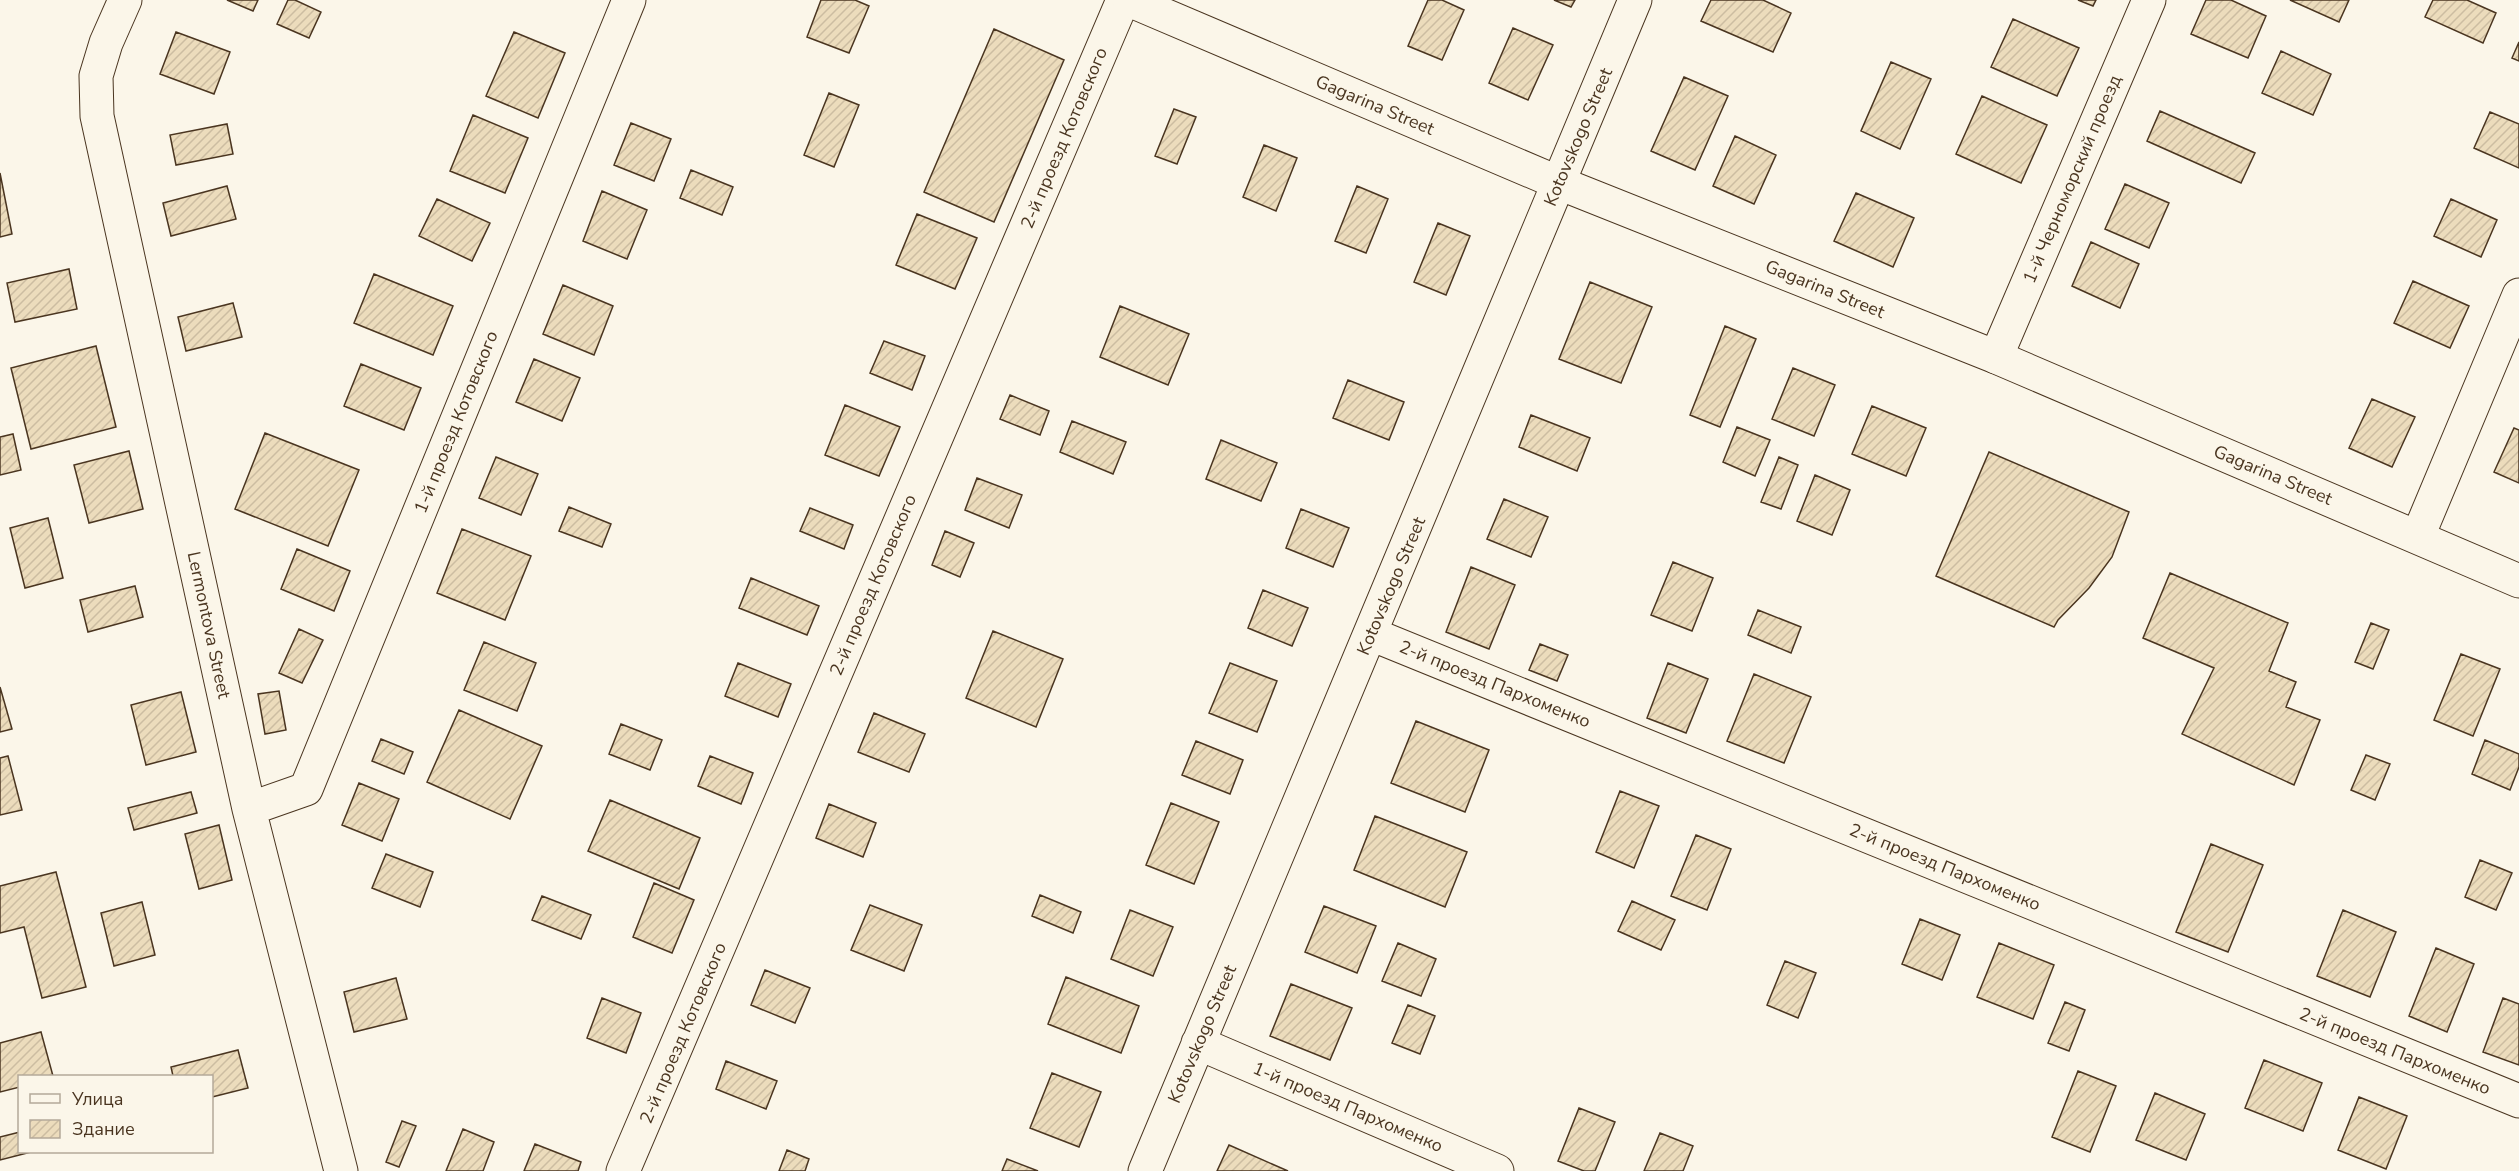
<svg xmlns="http://www.w3.org/2000/svg" width="2519" height="1171" font-family="'Nunito Sans',sans-serif">
  <style>
    .building { fill: url(#building-hatch); stroke: #4a3520; stroke-width: 1.5 }
    .lines { fill: none; stroke-linecap: round; stroke-linejoin: round }
    .minor-casing { stroke: #4a3520; stroke-width: 35 }
    .tertiary-casing { stroke: #4a3520; stroke-width: 35 }
    .minor { stroke: #fbf6e9; stroke-width: 33 }
    .tertiary { stroke: #fbf6e9; stroke-width: 33 }
    .labels { text-anchor: middle; stroke-width: 4.5; stroke-linejoin: round; paint-order: stroke }
    .street-label { font-size: 18px; fill: #4a3520; stroke: #fbf6e9 }
  </style>
  <defs>
    <pattern id="building-hatch" width="6" height="6" patternUnits="userSpaceOnUse" patternTransform="scale(1.5)"><rect width="6" height="6" fill="#ecdcbc"/><path d="M-1 1l2-2M0 6l6-6M5 7l2-2" fill="none" stroke="#ccbda1"/></pattern>
  </defs>
  <rect width="100%" height="100%" fill="#fbf6e9"/>
  <path class="building" d="M 227,0 L 258,0 L 253,11 Z
    M 288,0 L 295,0 L 321,12 L 309,38 L 277,24 Z
    M 821,0 L 855,0 L 869,6 L 849,53 L 807,37 Z
    M 1428,0 L 1442,0 L 1464,10 L 1442,60 L 1408,46 Z
    M 1554,0 L 1575,0 L 1571,7 Z
    M 1711,0 L 1763,0 L 1791,13 L 1773,52 L 1701,21 Z
    M 2078,0 L 2096,0 L 2093,6 Z
    M 2206,0 L 2231,0 L 2266,16 L 2248,58 L 2191,34 Z
    M 2290,0 L 2349,0 L 2339,22 Z
    M 2433,0 L 2467,0 L 2496,13 L 2483,43 L 2425,17 Z
    M 2013,19 L 2079,48 L 2057,96 L 1991,67 Z
    M 1513,28 L 1553,45 L 1528,100 L 1489,83 Z
    M 994,29 L 1064,60 L 994,222 L 924,192 Z
    M 176,32 L 230,52 L 214,94 L 160,74 Z
    M 514,32 L 565,53 L 538,118 L 486,96 Z
    M 2519,42 L 2519,61 L 2512,58 Z
    M 2281,51 L 2331,74 L 2313,115 L 2262,93 Z
    M 1891,62 L 1931,79 L 1900,149 L 1861,131 Z
    M 1684,77 L 1728,96 L 1695,170 L 1651,151 Z
    M 829,93 L 859,105 L 834,167 L 804,155 Z
    M 1982,96 L 2047,125 L 2021,183 L 1956,154 Z
    M 1174,109 L 1196,117 L 1177,164 L 1155,156 Z
    M 2160,111 L 2255,153 L 2241,183 L 2147,141 Z
    M 2490,112 L 2519,124 L 2519,168 L 2474,148 Z
    M 473,115 L 528,138 L 505,193 L 450,171 Z
    M 631,123 L 671,139 L 654,181 L 614,165 Z
    M 227,124 L 233,154 L 176,165 L 170,135 Z
    M 1735,136 L 1776,155 L 1754,204 L 1713,186 Z
    M 1264,145 L 1297,158 L 1276,211 L 1243,197 Z
    M 691,170 L 733,187 L 722,215 L 680,198 Z
    M 0,173 L 12,234 L 0,237 Z
    M 2125,184 L 2169,203 L 2149,248 L 2105,229 Z
    M 227,186 L 236,219 L 171,236 L 163,203 Z
    M 1357,186 L 1388,199 L 1366,253 L 1335,241 Z
    M 602,191 L 647,210 L 627,259 L 583,241 Z
    M 1856,193 L 1914,218 L 1893,267 L 1834,241 Z
    M 437,199 L 490,223 L 472,261 L 419,236 Z
    M 2451,199 L 2497,220 L 2481,257 L 2434,236 Z
    M 917,214 L 977,238 L 955,289 L 896,265 Z
    M 1438,223 L 1470,236 L 1446,295 L 1414,282 Z
    M 2091,242 L 2139,264 L 2120,308 L 2072,286 Z
    M 69,269 L 77,309 L 15,322 L 7,283 Z
    M 374,274 L 453,306 L 433,355 L 354,323 Z
    M 2413,281 L 2469,306 L 2450,348 L 2394,323 Z
    M 1590,282 L 1652,307 L 1621,383 L 1559,359 Z
    M 563,285 L 613,306 L 594,355 L 543,334 Z
    M 233,303 L 242,337 L 186,351 L 178,317 Z
    M 1120,306 L 1189,334 L 1168,385 L 1100,357 Z
    M 1725,326 L 1756,339 L 1720,427 L 1690,415 Z
    M 884,341 L 925,356 L 912,390 L 870,373 Z
    M 96,346 L 116,427 L 31,449 L 11,368 Z
    M 534,359 L 580,378 L 562,421 L 516,402 Z
    M 361,364 L 421,388 L 404,430 L 344,406 Z
    M 1793,368 L 1835,385 L 1814,436 L 1772,419 Z
    M 1348,380 L 1404,402 L 1389,440 L 1333,418 Z
    M 1010,395 L 1049,411 L 1040,435 L 1000,419 Z
    M 2372,399 L 2415,417 L 2392,467 L 2349,448 Z
    M 845,405 L 900,427 L 879,476 L 825,455 Z
    M 1872,406 L 1926,428 L 1906,476 L 1852,454 Z
    M 1531,415 L 1590,438 L 1577,471 L 1519,447 Z
    M 1072,421 L 1126,442 L 1113,474 L 1060,452 Z
    M 1737,427 L 1770,440 L 1755,476 L 1723,462 Z
    M 2514,428 L 2519,430 L 2519,483 L 2494,472 Z
    M 265,433 L 359,470 L 328,546 L 235,509 Z
    M 13,434 L 21,470 L 0,475 L 0,437 Z
    M 1221,440 L 1277,463 L 1261,501 L 1206,479 Z
    M 129,451 L 143,509 L 89,523 L 74,465 Z
    M 1989,452 L 2129,512 L 2112,557 L 2089,588 L 2058,620 L 2054,627 L 1936,576 Z
    M 496,457 L 538,474 L 521,515 L 479,498 Z
    M 1779,457 L 1798,465 L 1781,509 L 1761,502 Z
    M 1815,475 L 1850,490 L 1832,535 L 1797,521 Z
    M 977,478 L 1022,495 L 1009,528 L 965,510 Z
    M 1504,499 L 1548,517 L 1531,557 L 1487,539 Z
    M 569,507 L 611,524 L 602,547 L 559,531 Z
    M 810,508 L 853,525 L 844,549 L 800,531 Z
    M 1301,509 L 1349,528 L 1333,567 L 1286,548 Z
    M 48,518 L 63,578 L 25,588 L 10,528 Z
    M 462,529 L 531,556 L 505,620 L 437,593 Z
    M 945,531 L 974,543 L 960,577 L 932,565 Z
    M 297,549 L 350,571 L 334,611 L 281,589 Z
    M 1673,562 L 1713,578 L 1692,631 L 1651,615 Z
    M 1471,567 L 1515,585 L 1489,649 L 1446,632 Z
    M 2170,573 L 2288,623 L 2269,671 L 2296,682 L 2286,707 L 2320,720 L 2294,785 L 2182,734 L 2214,668 L 2143,638 Z
    M 751,578 L 819,606 L 807,635 L 739,608 Z
    M 135,586 L 143,617 L 88,632 L 80,600 Z
    M 1263,590 L 1308,608 L 1292,646 L 1248,628 Z
    M 1758,610 L 1801,627 L 1791,653 L 1748,635 Z
    M 2371,623 L 2389,630 L 2373,669 L 2355,662 Z
    M 299,629 L 323,640 L 302,683 L 279,673 Z
    M 993,631 L 1063,659 L 1036,727 L 966,698 Z
    M 484,642 L 536,663 L 517,711 L 464,690 Z
    M 1540,644 L 1568,655 L 1557,681 L 1529,670 Z
    M 2461,654 L 2500,669 L 2473,736 L 2434,720 Z
    M 738,663 L 791,684 L 778,717 L 725,696 Z
    M 1230,663 L 1277,681 L 1257,732 L 1209,713 Z
    M 1668,663 L 1708,679 L 1686,733 L 1647,718 Z
    M 1754,674 L 1811,697 L 1784,763 L 1727,741 Z
    M 0,687 L 12,729 L 0,732 Z
    M 279,691 L 286,730 L 265,734 L 258,694 Z
    M 181,692 L 196,752 L 146,765 L 131,705 Z
    M 459,710 L 542,746 L 510,819 L 427,782 Z
    M 874,713 L 925,734 L 909,772 L 858,752 Z
    M 1416,721 L 1489,750 L 1465,812 L 1391,783 Z
    M 621,724 L 662,740 L 650,770 L 609,754 Z
    M 381,739 L 413,752 L 404,774 L 372,761 Z
    M 2485,740 L 2519,754 L 2519,767 L 2510,790 L 2472,774 Z
    M 1196,741 L 1243,760 L 1230,794 L 1182,775 Z
    M 2366,755 L 2390,764 L 2375,800 L 2351,790 Z
    M 8,756 L 22,810 L 0,815 L 0,758 Z
    M 710,756 L 753,773 L 741,804 L 698,786 Z
    M 359,783 L 399,799 L 382,841 L 342,825 Z
    M 1620,791 L 1659,806 L 1634,868 L 1596,852 Z
    M 191,792 L 197,813 L 134,830 L 128,808 Z
    M 610,800 L 700,838 L 679,889 L 588,851 Z
    M 1171,803 L 1219,822 L 1194,884 L 1146,865 Z
    M 829,804 L 876,823 L 863,857 L 816,838 Z
    M 1375,816 L 1467,852 L 1445,907 L 1354,870 Z
    M 219,825 L 232,880 L 199,889 L 185,834 Z
    M 1696,835 L 1731,849 L 1707,910 L 1671,896 Z
    M 2211,844 L 2263,865 L 2228,952 L 2176,932 Z
    M 386,854 L 433,872 L 420,907 L 372,888 Z
    M 2480,860 L 2512,873 L 2496,910 L 2465,897 Z
    M 56,872 L 86,987 L 42,998 L 24,927 L 0,933 L 0,886 Z
    M 654,883 L 694,900 L 672,953 L 633,937 Z
    M 1040,895 L 1081,912 L 1073,933 L 1032,916 Z
    M 542,896 L 591,915 L 581,939 L 532,920 Z
    M 1632,901 L 1675,920 L 1661,950 L 1618,931 Z
    M 142,902 L 155,955 L 114,966 L 101,913 Z
    M 870,905 L 922,925 L 904,971 L 851,950 Z
    M 1324,906 L 1376,926 L 1357,973 L 1305,952 Z
    M 1130,910 L 1173,927 L 1153,976 L 1111,959 Z
    M 2343,910 L 2396,932 L 2370,997 L 2317,976 Z
    M 1920,919 L 1960,935 L 1942,980 L 1902,964 Z
    M 1398,943 L 1436,959 L 1421,996 L 1382,981 Z
    M 1999,943 L 2054,965 L 2033,1019 L 1977,997 Z
    M 2436,948 L 2474,964 L 2447,1032 L 2409,1016 Z
    M 1785,961 L 1816,973 L 1798,1018 L 1767,1005 Z
    M 765,970 L 810,988 L 795,1023 L 751,1005 Z
    M 1066,977 L 1139,1006 L 1121,1053 L 1048,1024 Z
    M 396,978 L 407,1019 L 354,1032 L 344,992 Z
    M 1291,984 L 1352,1008 L 1330,1060 L 1270,1036 Z
    M 602,998 L 641,1013 L 626,1053 L 587,1038 Z
    M 2503,998 L 2519,1004 L 2519,1065 L 2483,1052 Z
    M 2065,1002 L 2085,1010 L 2069,1051 L 2048,1043 Z
    M 1408,1005 L 1435,1016 L 1420,1054 L 1392,1043 Z
    M 41,1032 L 53,1076 L 20,1076 L 20,1087 L 0,1092 L 0,1043 Z
    M 238,1050 L 248,1088 L 212,1097 L 212,1076 L 173,1076 L 171,1067 Z
    M 2264,1060 L 2322,1083 L 2303,1131 L 2245,1108 Z
    M 726,1061 L 777,1081 L 766,1109 L 716,1089 Z
    M 2078,1071 L 2116,1086 L 2090,1152 L 2052,1137 Z
    M 1052,1073 L 1101,1092 L 1079,1147 L 1030,1128 Z
    M 2155,1093 L 2205,1114 L 2186,1160 L 2136,1140 Z
    M 2359,1097 L 2407,1116 L 2386,1169 L 2338,1150 Z
    M 1579,1108 L 1615,1122 L 1595,1171 L 1584,1171 L 1558,1161 Z
    M 402,1121 L 416,1126 L 399,1167 L 386,1162 Z
    M 463,1129 L 494,1142 L 483,1171 L 446,1171 Z
    M 20,1132 L 20,1152 L 31,1152 L 0,1160 L 0,1137 Z
    M 1660,1133 L 1693,1146 L 1683,1171 L 1644,1171 Z
    M 535,1144 L 581,1162 L 578,1171 L 524,1171 Z
    M 1229,1145 L 1288,1171 L 1217,1171 Z
    M 787,1150 L 809,1159 L 805,1171 L 779,1171 Z
    M 1007,1159 L 1038,1171 L 1002,1171 Z"/>
  <g class="lines">
    <defs>
      <path id="minor" d="M 125,0 L 106,43 L 96,76 L 97,116 L 249,809 L 341,1171
        M 1996,357 L 2149,0
        M 2418,536 L 2519,295
        M 1371,634 L 2519,1101
        M 249,809 L 306,789 L 629,0
        M 1198,1043 L 1497,1171
        M 623,1171 L 1123,0
        M 1145,1171 L 1635,0"/>
      <path id="tertiary" d="M 1129,0 L 1559,183 L 1996,357 L 2519,581"/>
    </defs>
    <use href="#minor" class="minor-casing"/>
    <use href="#tertiary" class="tertiary-casing"/>
    <use href="#minor" class="minor"/>
    <use href="#tertiary" class="tertiary"/>
  </g>
  <g class="labels">
    <g class="street-label">
      <text transform="translate(1375 105) rotate(23)" y="6">Gagarina Street</text>
      <text transform="translate(1578 137) rotate(-67)" y="6">Kotovskogo Street</text>
      <text transform="translate(1064 138) rotate(-67)" y="6">2-й проезд Котовского</text>
      <text transform="translate(2072 179) rotate(-67)" y="6">1-й Черноморский проезд</text>
      <text transform="translate(1825 289) rotate(22)" y="6">Gagarina Street</text>
      <text transform="translate(456 422) rotate(-68)" y="6">1-й проезд Котовского</text>
      <text transform="translate(2273 475) rotate(23)" y="6">Gagarina Street</text>
      <text transform="translate(873 585) rotate(-67)" y="6">2-й проезд Котовского</text>
      <text transform="translate(1391 586) rotate(-67)" y="6">Kotovskogo Street</text>
      <text transform="translate(209 625) rotate(78)" y="6">Lermontova Street</text>
      <text transform="translate(1495 684) rotate(22)" y="6">2-й проезд Пархоменко</text>
      <text transform="translate(1945 867) rotate(22)" y="6">2-й проезд Пархоменко</text>
      <text transform="translate(683 1033) rotate(-67)" y="6">2-й проезд Котовского</text>
      <text transform="translate(1202 1034) rotate(-67)" y="6">Kotovskogo Street</text>
      <text transform="translate(2395 1051) rotate(22)" y="6">2-й проезд Пархоменко</text>
      <text transform="translate(1348 1107) rotate(23)" y="6">1-й проезд Пархоменко</text>
    </g>
  </g>
  <rect x="18" y="1075" width="195" height="78" fill="#fbf6e9" stroke="#b4a999" stroke-width="1.5"/>
  <rect x="30" y="1094" width="30" height="9" fill="#fbf6e9" stroke="#b4a999" stroke-width="1.5"/>
  <text x="72" y="1105" font-size="18" fill="#4a3520">Улица</text>
  <rect x="30" y="1120" width="30" height="18" fill="url(#building-hatch)" stroke="#b4a999" stroke-width="1.5"/>
  <text x="72" y="1135" font-size="18" fill="#4a3520">Здание</text>
</svg>
